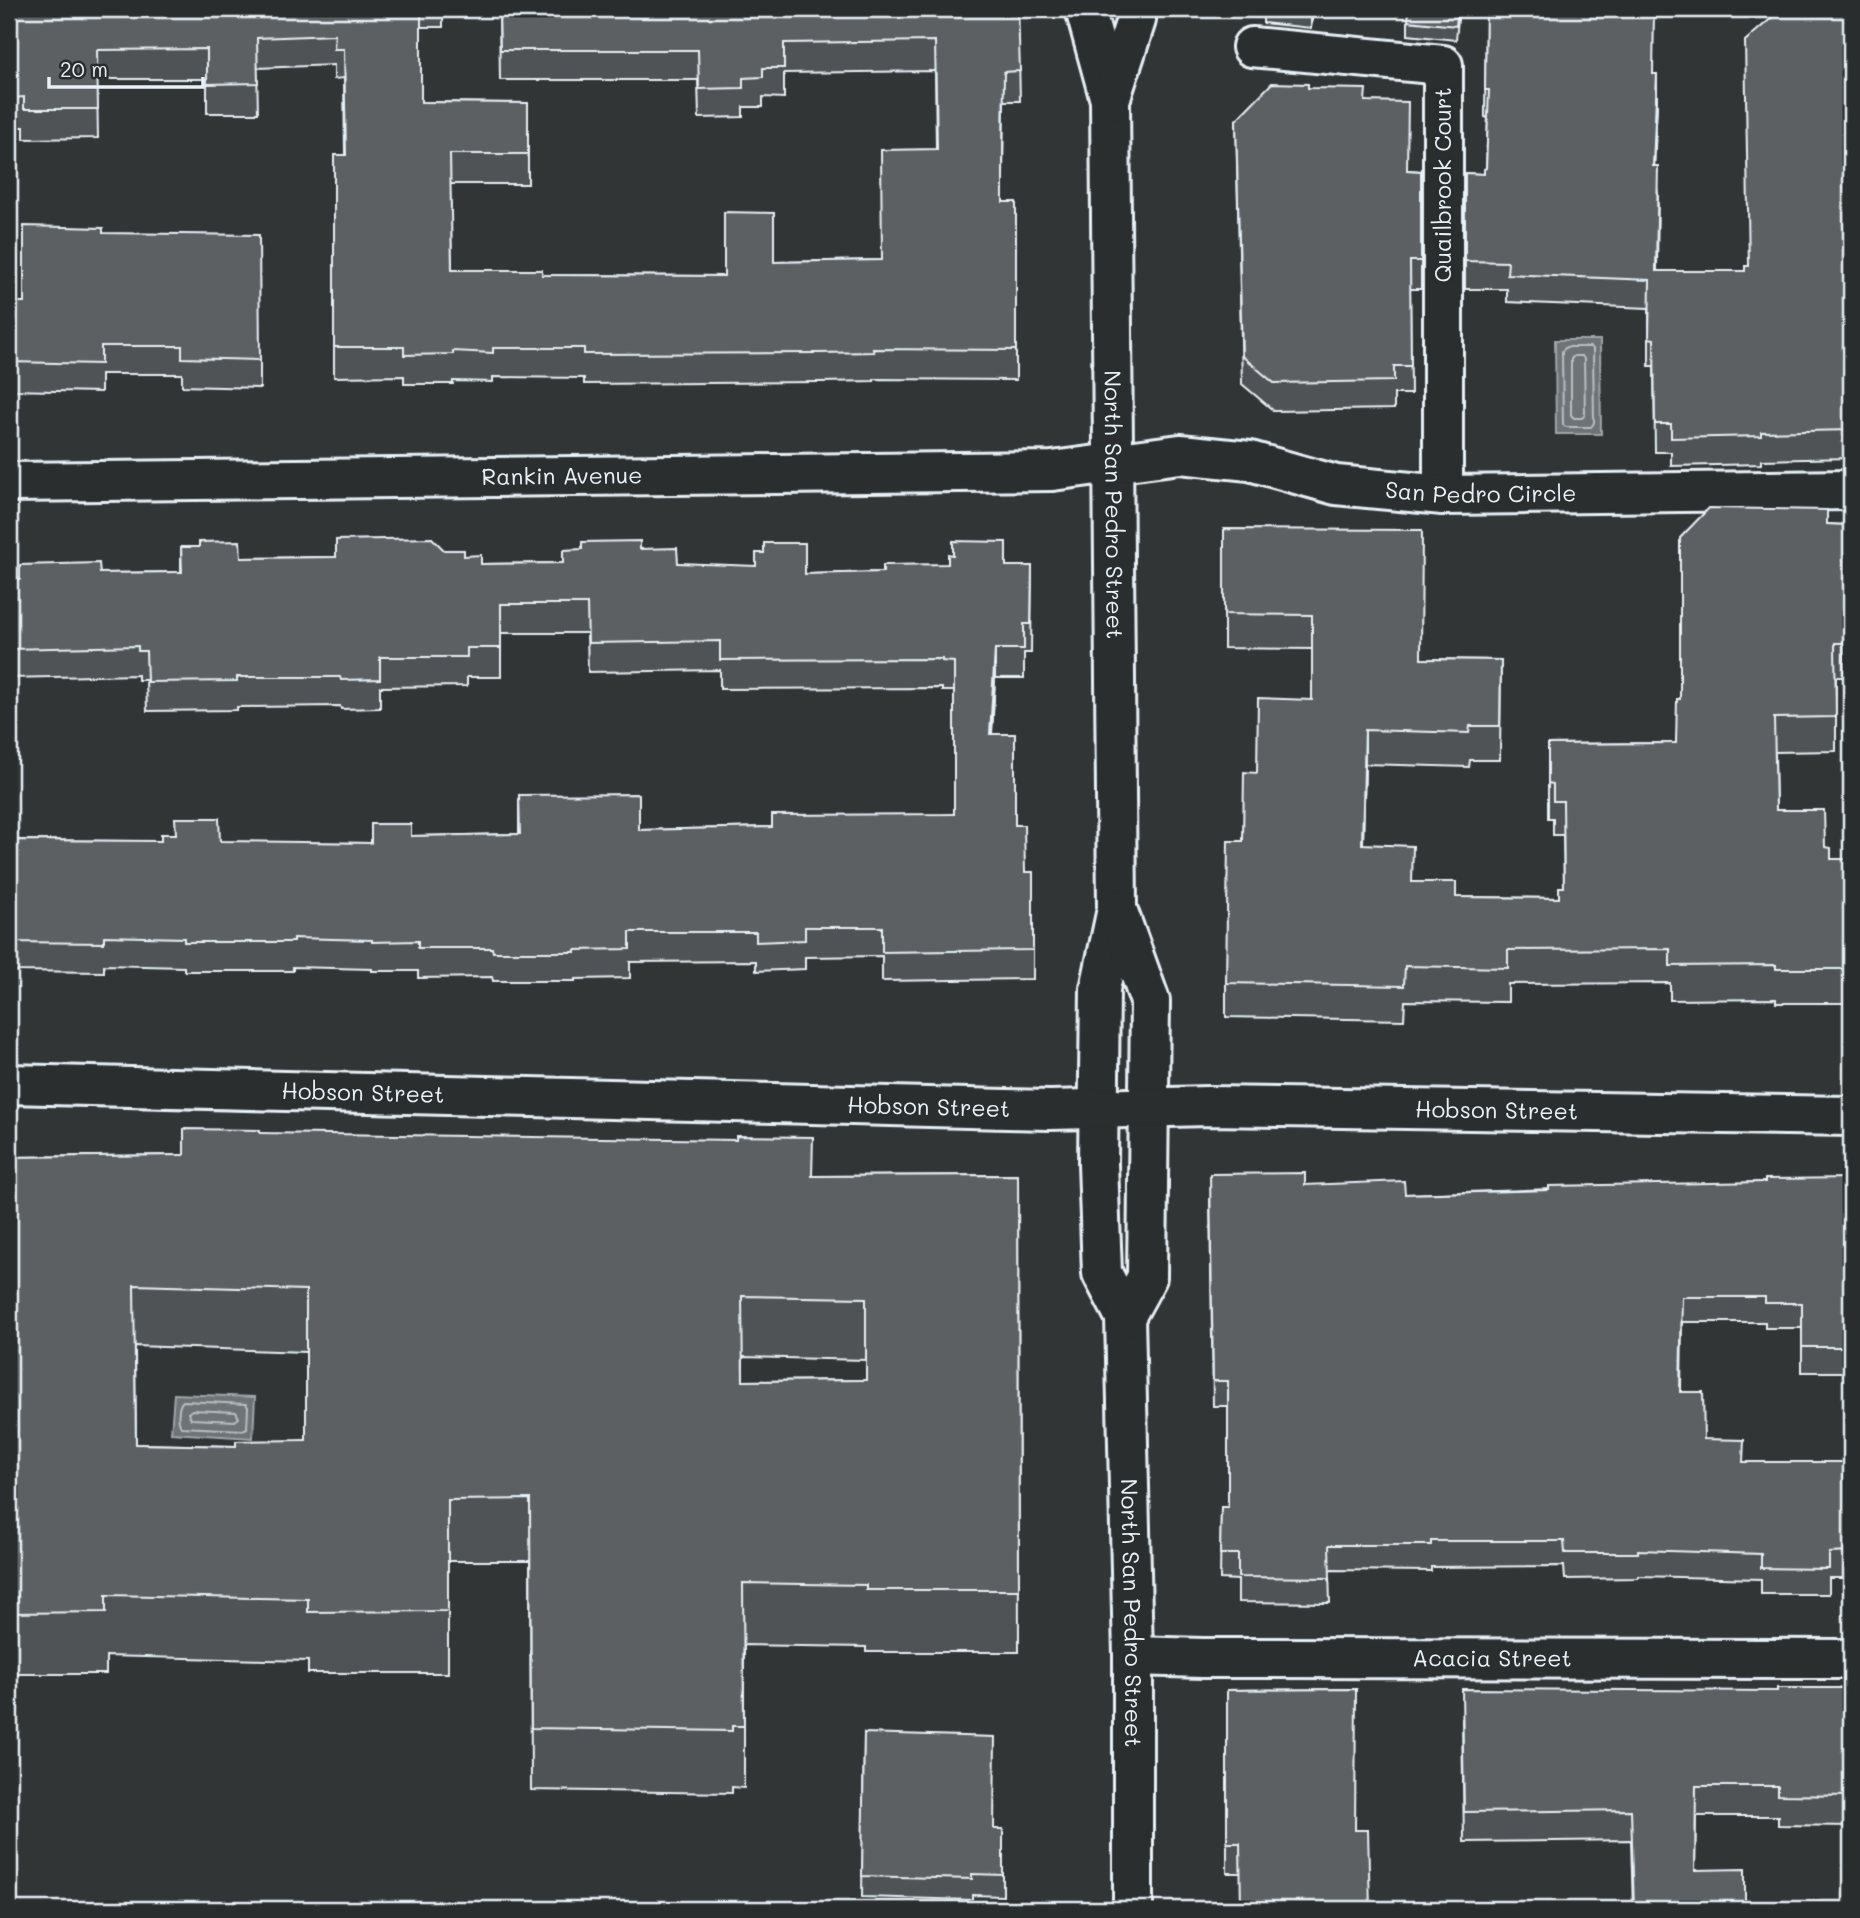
<svg xmlns="http://www.w3.org/2000/svg" width="1860" height="1918" font-family="Mali,sans-serif">
  <style>
    .water { fill: #6e7376; stroke: #9fa5aa; stroke-width: 2 }
    .lines { fill: none; stroke-linecap: round; stroke-linejoin: round }
    .shore { stroke: #b7bfc4; stroke-width: 2 }
    .minor-casing { stroke: #e8f1f8; stroke-width: 44 }
    .minor { stroke: #2a2d2e; stroke-width: 38 }
    .wall { fill: #4f5355; stroke: #e8f1f8; stroke-width: 2; fill-rule: evenodd }
    .shaded-wall { fill: #404345; stroke: #e8f1f8; stroke-width: 2 }
    .building { fill: #5c6063; stroke: #e8f1f8; stroke-width: 2; fill-rule: evenodd }
    .labels { text-anchor: middle; stroke-width: 7; stroke-linejoin: round; paint-order: stroke }
    .street-label { font-size: 23px; fill: #e8f1f8; stroke: #2a2d2e }
  </style>
  <rect width="100%" height="100%" fill="#323536"/>
  <filter id="ink" filterUnits="userSpaceOnUse"><feTurbulence type="fractalNoise" baseFrequency=".0143" numOctaves="2"/><feDisplacementMap in="SourceGraphic" scale="14" xChannelSelector="R" yChannelSelector="G"/><feConvolveMatrix kernelMatrix="1 2 1 2 8 2 1 2 1" color-interpolation-filters="sRGB"/></filter>
  <g filter="url(#ink)">
    <path class="water" d="M 1555,340 L 1600,340 L 1601,434 L 1556,434 Z
      M 174,1394 L 255,1397 L 253,1438 L 171,1433 Z"/>
    <g class="lines">
      <path class="shore" d="M 1566,347 L 1590,347 L 1593,349 L 1594,423 L 1591,427 L 1566,427 L 1563,425 L 1562,351 Z
        M 1574,356 L 1582,356 L 1584,359 L 1585,415 L 1582,418 L 1574,418 L 1571,415 L 1571,359 Z
        M 183,1401 L 246,1404 L 248,1407 L 247,1428 L 243,1430 L 181,1427 C 177,1421 178,1405 183,1401 Z
        M 192,1410 L 236,1412 L 239,1418 L 235,1421 L 191,1419 L 188,1413 Z"/>
      <defs>
        <g id="minor">
          <path id="s1" d="M 1085,9 L 1110,100 L 1117,909 L 1100,989 L 1098,1164 L 1102,1273 L 1125,1317 L 1133,1656 L 1133,1909"/>
          <path d="M 1252,47 L 1443,65 L 1443,495"/>
          <path d="M 1110,100 L 1136,20 L 1135,9"/>
          <path id="s2" d="M 9,482 L 1052,471 L 1180,454 L 1250,461 L 1336,485 L 1443,495 L 1851,490"/>
          <path d="M 1117,909 L 1150,1001 L 1147,1277 L 1125,1317"/>
          <path id="s3" d="M 9,1084 L 1050,1110 L 1208,1106 L 1851,1116"/>
          <path id="s4" d="M 1133,1656 L 1203,1658 L 1851,1659"/>
        </g>
      </defs>
      <use href="#minor" class="minor-casing"/>
      <use href="#minor" class="minor"/>
    </g>
    <path class="wall" d="M 15,9 L 62,9 L 62,13 L 147,11 L 147,9 L 443,9 L 443,27 L 421,27 L 421,102 L 528,103 L 528,184 L 450,184 L 452,270 L 542,275 L 724,276 L 774,262 L 882,260 L 936,149 L 935,71 L 784,73 L 784,98 L 763,97 L 763,107 L 743,107 L 743,117 L 699,118 L 698,80 L 500,80 L 499,9 L 1018,9 L 1020,101 L 1004,101 L 1003,179 L 1003,202 L 1016,202 L 1016,380 L 874,379 L 874,381 L 820,382 L 584,384 L 584,378 L 493,377 L 493,382 L 453,381 L 453,384 L 404,384 L 404,376 L 334,377 L 334,155 L 345,155 L 344,78 L 334,79 L 334,65 L 257,68 L 258,113 L 207,113 L 207,79 L 97,79 L 98,138 L 24,139 L 24,127 L 12,127 L 12,105 L 9,105 L 9,14 L 15,14 Z
      M 1263,9 L 1313,9 L 1311,28 L 1263,23 Z
      M 1459,9 L 1456,40 L 1408,35 L 1408,21 Z
      M 1486,9 L 1653,74 L 1657,102 L 1654,166 L 1658,194 L 1657,271 L 1745,271 L 1749,266 L 1851,9 L 1851,458 L 1761,460 L 1761,464 L 1671,466 L 1671,452 L 1655,452 L 1654,366 L 1649,366 L 1649,308 L 1507,302 L 1507,289 L 1465,289 L 1465,173 L 1484,174 L 1486,168 L 1488,118 L 1485,117 Z
      M 1308,88 L 1366,101 L 1407,170 L 1421,171 L 1421,289 L 1410,289 L 1411,394 L 1394,394 L 1394,409 L 1274,411 L 1242,384 L 1236,120 Z
      M 103,233 L 260,360 L 260,388 L 182,386 L 182,374 L 101,374 L 101,392 L 9,390 L 9,302 L 24,302 Z
      M 1827,524 L 1845,525 L 1844,677 L 1836,677 L 1836,751 L 1775,752 L 1776,810 L 1825,847 L 1831,859 L 1851,859 L 1851,1003 L 1776,1003 L 1776,999 L 1670,1000 L 1670,983 L 1508,984 L 1508,1002 L 1405,1001 L 1404,1020 L 1226,1017 L 1226,983 L 1243,841 L 1257,773 L 1312,700 L 1312,649 L 1224,648 L 1224,529 L 1421,659 L 1501,660 L 1500,760 L 1470,760 L 1469,767 L 1365,764 L 1363,844 L 1413,882 L 1456,897 L 1559,898 L 1564,887 L 1563,835 L 1553,835 L 1553,818 L 1548,818 L 1548,744 L 1676,743 L 1680,699 Z
      M 181,547 L 241,558 L 336,557 L 444,550 L 464,556 L 481,564 L 563,563 L 640,549 L 678,563 L 805,574 L 883,572 L 1006,566 L 1032,566 L 1031,653 L 1024,653 L 1024,678 L 995,678 L 992,734 L 1015,825 L 1025,872 L 1033,872 L 1033,979 L 882,981 L 882,956 L 805,957 L 805,969 L 756,971 L 756,961 L 630,962 L 630,978 L 575,979 L 575,981 L 493,981 L 492,977 L 418,978 L 418,971 L 372,971 L 372,969 L 293,967 L 293,971 L 184,971 L 184,967 L 104,965 L 104,972 L 9,971 L 9,840 L 371,843 L 411,836 L 519,834 L 519,795 L 639,830 L 772,827 L 954,814 L 954,691 L 942,691 L 942,688 L 720,689 L 720,670 L 588,672 L 587,633 L 501,633 L 501,677 L 467,677 L 467,686 L 380,687 L 380,708 L 341,709 L 340,706 L 237,707 L 237,710 L 147,711 L 146,680 L 138,680 L 138,675 L 9,678 L 9,579 L 100,573 L 181,572 Z
      M 260,1133 L 813,1176 L 1018,1175 L 1019,1652 L 866,1652 L 866,1647 L 744,1645 L 744,1788 L 732,1787 L 732,1793 L 531,1790 L 530,1561 L 448,1561 L 448,1673 L 308,1673 L 308,1661 L 106,1656 L 106,1674 L 9,1674 L 9,1157 L 184,1155 ZM 135,1346 L 306,1352 L 306,1440 L 236,1446 L 136,1444 ZM 743,1357 L 866,1360 L 866,1380 L 743,1381 Z
      M 1851,1178 L 1851,1372 L 1802,1372 L 1802,1328 L 1765,1328 L 1765,1322 L 1682,1322 L 1681,1392 L 1704,1439 L 1744,1462 L 1851,1462 L 1851,1578 L 1829,1578 L 1829,1594 L 1761,1594 L 1761,1579 L 1638,1576 L 1638,1578 L 1565,1579 L 1564,1566 L 1431,1567 L 1431,1571 L 1329,1570 L 1330,1603 L 1238,1602 L 1238,1580 L 1220,1579 L 1221,1507 L 1228,1507 L 1228,1406 L 1213,1406 L 1210,1199 L 1305,1185 L 1405,1194 L 1765,1182 Z
      M 1851,1688 L 1851,1826 L 1778,1825 L 1778,1816 L 1696,1816 L 1695,1870 L 1745,1909 L 1633,1909 L 1631,1840 L 1464,1842 L 1462,1719 L 1777,1691 Z
      M 1356,1689 L 1240,1873 L 1227,1873 L 1227,1690 Z
      M 864,1733 L 995,1829 L 1003,1829 L 1003,1896 L 972,1895 L 972,1900 L 862,1897 Z"/>
    <path class="shaded-wall" d="M 1311,9 L 1313,9 L 1311,28 Z
      M 1657,74 L 1657,102 L 1653,194 L 1653,166 Z
      M 995,649 L 995,678 L 990,764 L 990,734 Z
      M 1365,730 L 1365,764 L 1362,878 L 1362,844 Z"/>
    <path class="building" d="M 16,9 L 62,9 L 62,13 L 147,11 L 147,9 L 421,9 L 421,102 L 528,103 L 528,154 L 450,154 L 452,270 L 542,270 L 542,275 L 724,276 L 724,212 L 774,213 L 774,262 L 882,260 L 881,150 L 937,149 L 935,41 L 784,43 L 784,68 L 763,68 L 763,77 L 743,78 L 743,88 L 699,89 L 698,50 L 500,50 L 499,9 L 1018,9 L 1020,71 L 1004,72 L 1003,150 L 1003,202 L 1016,202 L 1016,350 L 873,349 L 874,352 L 820,353 L 584,354 L 584,348 L 493,348 L 493,353 L 453,351 L 453,354 L 404,355 L 404,347 L 334,347 L 334,155 L 346,155 L 344,49 L 334,49 L 335,35 L 257,38 L 258,83 L 207,84 L 207,49 L 97,50 L 98,109 L 24,109 L 24,97 L 12,98 L 12,75 L 9,75 L 9,14 L 16,14 Z
      M 1409,9 L 1458,9 L 1456,26 L 1408,21 Z
      M 1486,9 L 1650,9 L 1654,13 L 1653,74 L 1657,74 L 1653,166 L 1658,166 L 1656,271 L 1745,271 L 1745,266 L 1749,266 L 1745,41 L 1782,9 L 1851,9 L 1851,430 L 1761,432 L 1761,436 L 1671,438 L 1671,424 L 1655,424 L 1654,339 L 1649,338 L 1650,280 L 1507,274 L 1508,262 L 1465,261 L 1465,173 L 1484,174 L 1484,169 L 1486,168 L 1489,90 L 1485,90 Z
      M 1272,83 L 1308,84 L 1308,88 L 1366,89 L 1365,101 L 1408,102 L 1407,170 L 1421,171 L 1421,261 L 1410,261 L 1411,366 L 1394,366 L 1394,381 L 1274,383 L 1242,356 L 1236,120 Z
      M 24,226 L 103,228 L 103,233 L 259,235 L 260,360 L 182,358 L 182,346 L 101,346 L 101,364 L 9,362 L 9,302 L 24,302 Z
      M 1709,508 L 1827,510 L 1827,524 L 1845,525 L 1844,643 L 1835,643 L 1836,717 L 1774,718 L 1776,810 L 1824,810 L 1825,847 L 1831,848 L 1831,859 L 1851,859 L 1851,969 L 1776,969 L 1776,965 L 1670,966 L 1670,949 L 1508,950 L 1508,968 L 1405,966 L 1404,986 L 1226,983 L 1228,841 L 1243,841 L 1244,772 L 1257,773 L 1258,698 L 1312,700 L 1312,615 L 1224,614 L 1224,529 L 1422,530 L 1421,659 L 1501,660 L 1500,726 L 1470,726 L 1469,733 L 1365,730 L 1362,844 L 1413,846 L 1412,882 L 1456,882 L 1456,897 L 1559,898 L 1559,887 L 1564,887 L 1563,801 L 1553,801 L 1553,784 L 1548,783 L 1548,744 L 1676,743 L 1677,699 L 1680,699 L 1680,538 Z
      M 432,538 L 444,550 L 464,550 L 464,556 L 481,555 L 481,564 L 563,563 L 563,550 L 582,549 L 582,542 L 640,541 L 640,549 L 677,548 L 678,563 L 756,566 L 756,553 L 764,553 L 764,543 L 805,543 L 805,574 L 883,572 L 883,565 L 948,564 L 948,554 L 953,555 L 953,541 L 1006,542 L 1006,566 L 1032,566 L 1031,624 L 1024,624 L 1024,649 L 995,649 L 990,734 L 1015,734 L 1015,825 L 1024,825 L 1025,872 L 1033,872 L 1033,950 L 882,952 L 882,927 L 805,927 L 805,940 L 756,942 L 756,932 L 630,932 L 630,949 L 575,950 L 575,952 L 493,952 L 492,948 L 418,948 L 418,941 L 372,942 L 372,940 L 293,938 L 293,942 L 184,942 L 184,938 L 104,936 L 104,943 L 9,942 L 9,840 L 161,841 L 161,834 L 176,834 L 175,818 L 219,818 L 220,841 L 371,843 L 371,824 L 411,824 L 411,836 L 520,834 L 519,795 L 639,794 L 639,830 L 772,827 L 772,815 L 954,814 L 954,662 L 942,661 L 942,659 L 720,660 L 720,641 L 588,643 L 587,604 L 501,604 L 501,648 L 467,648 L 467,657 L 380,657 L 380,679 L 341,680 L 340,677 L 237,677 L 237,681 L 147,682 L 146,651 L 138,651 L 138,646 L 9,649 L 9,579 L 20,579 L 20,565 L 99,563 L 100,573 L 182,572 L 181,547 L 199,547 L 199,542 L 240,541 L 241,558 L 336,557 L 336,540 Z
      M 184,1129 L 260,1130 L 260,1133 L 736,1140 L 736,1136 L 813,1137 L 812,1176 L 1018,1175 L 1019,1590 L 866,1590 L 866,1585 L 743,1583 L 744,1726 L 732,1726 L 732,1731 L 531,1728 L 530,1499 L 448,1500 L 448,1611 L 308,1612 L 308,1599 L 106,1595 L 106,1612 L 9,1613 L 9,1157 L 184,1155 ZM 134,1285 L 306,1290 L 306,1440 L 236,1441 L 236,1446 L 136,1444 ZM 742,1296 L 866,1298 L 866,1380 L 743,1381 Z
      M 1305,1173 L 1305,1185 L 1404,1181 L 1405,1194 L 1549,1190 L 1549,1186 L 1765,1182 L 1765,1179 L 1851,1178 L 1851,1347 L 1802,1347 L 1802,1303 L 1765,1303 L 1765,1297 L 1682,1297 L 1680,1392 L 1703,1392 L 1704,1439 L 1744,1440 L 1743,1462 L 1851,1462 L 1851,1552 L 1829,1553 L 1829,1569 L 1761,1568 L 1761,1554 L 1638,1550 L 1638,1553 L 1565,1553 L 1564,1541 L 1431,1541 L 1431,1545 L 1329,1545 L 1330,1578 L 1238,1577 L 1238,1554 L 1220,1554 L 1221,1507 L 1228,1507 L 1228,1381 L 1213,1381 L 1210,1174 Z
      M 1777,1688 L 1851,1688 L 1851,1796 L 1778,1795 L 1778,1786 L 1696,1786 L 1695,1870 L 1745,1869 L 1745,1909 L 1634,1909 L 1631,1810 L 1464,1812 L 1462,1689 L 1777,1691 Z
      M 1356,1689 L 1355,1830 L 1368,1830 L 1370,1909 L 1241,1909 L 1240,1843 L 1227,1843 L 1227,1690 Z
      M 864,1733 L 995,1737 L 994,1829 L 1003,1829 L 1003,1875 L 972,1874 L 972,1879 L 862,1876 Z"/>
  </g>
  <g class="labels">
    <g class="street-label">
      <text transform="translate(1443 185) rotate(-90)" y="8">Quailbrook Court</text>
      <text dy="8" stroke="none"><textPath href="#s2" startOffset="553">Rankin Avenue</textPath></text>
      <text dy="8" stroke="none"><textPath href="#s2" startOffset="1477">San Pedro Circle</textPath></text>
      <text dy="8" stroke="none"><textPath href="#s1" startOffset="499">North San Pedro Street</textPath></text>
      <text dy="8" stroke="none"><textPath href="#s3" startOffset="354">Hobson Street</textPath></text>
      <text dy="8" stroke="none"><textPath href="#s3" startOffset="920">Hobson Street</textPath></text>
      <text dy="8" stroke="none"><textPath href="#s3" startOffset="1488">Hobson Street</textPath></text>
      <text dy="8" stroke="none"><textPath href="#s1" startOffset="1615">North San Pedro Street</textPath></text>
      <text dy="8" stroke="none"><textPath href="#s4" startOffset="359">Acacia Street</textPath></text>
    </g>
  </g>
  <rect width="1860" height="1918" fill="none" stroke="#2a2d2e" stroke-width="35"/>
  <rect x="18" y="18" width="1825" height="1883" fill="none" stroke="#e8f1f8" stroke-width="2.5" filter="url(#ink)"/>
  <path d="M49 77v10h154v-10" fill="none" stroke="#e8f1f8" stroke-width="3.5"/>
  <text x="60" y="77" font-size="21" fill="#e8f1f8" stroke="#2a2d2e" stroke-width="5" paint-order="stroke">20 m</text>
</svg>
